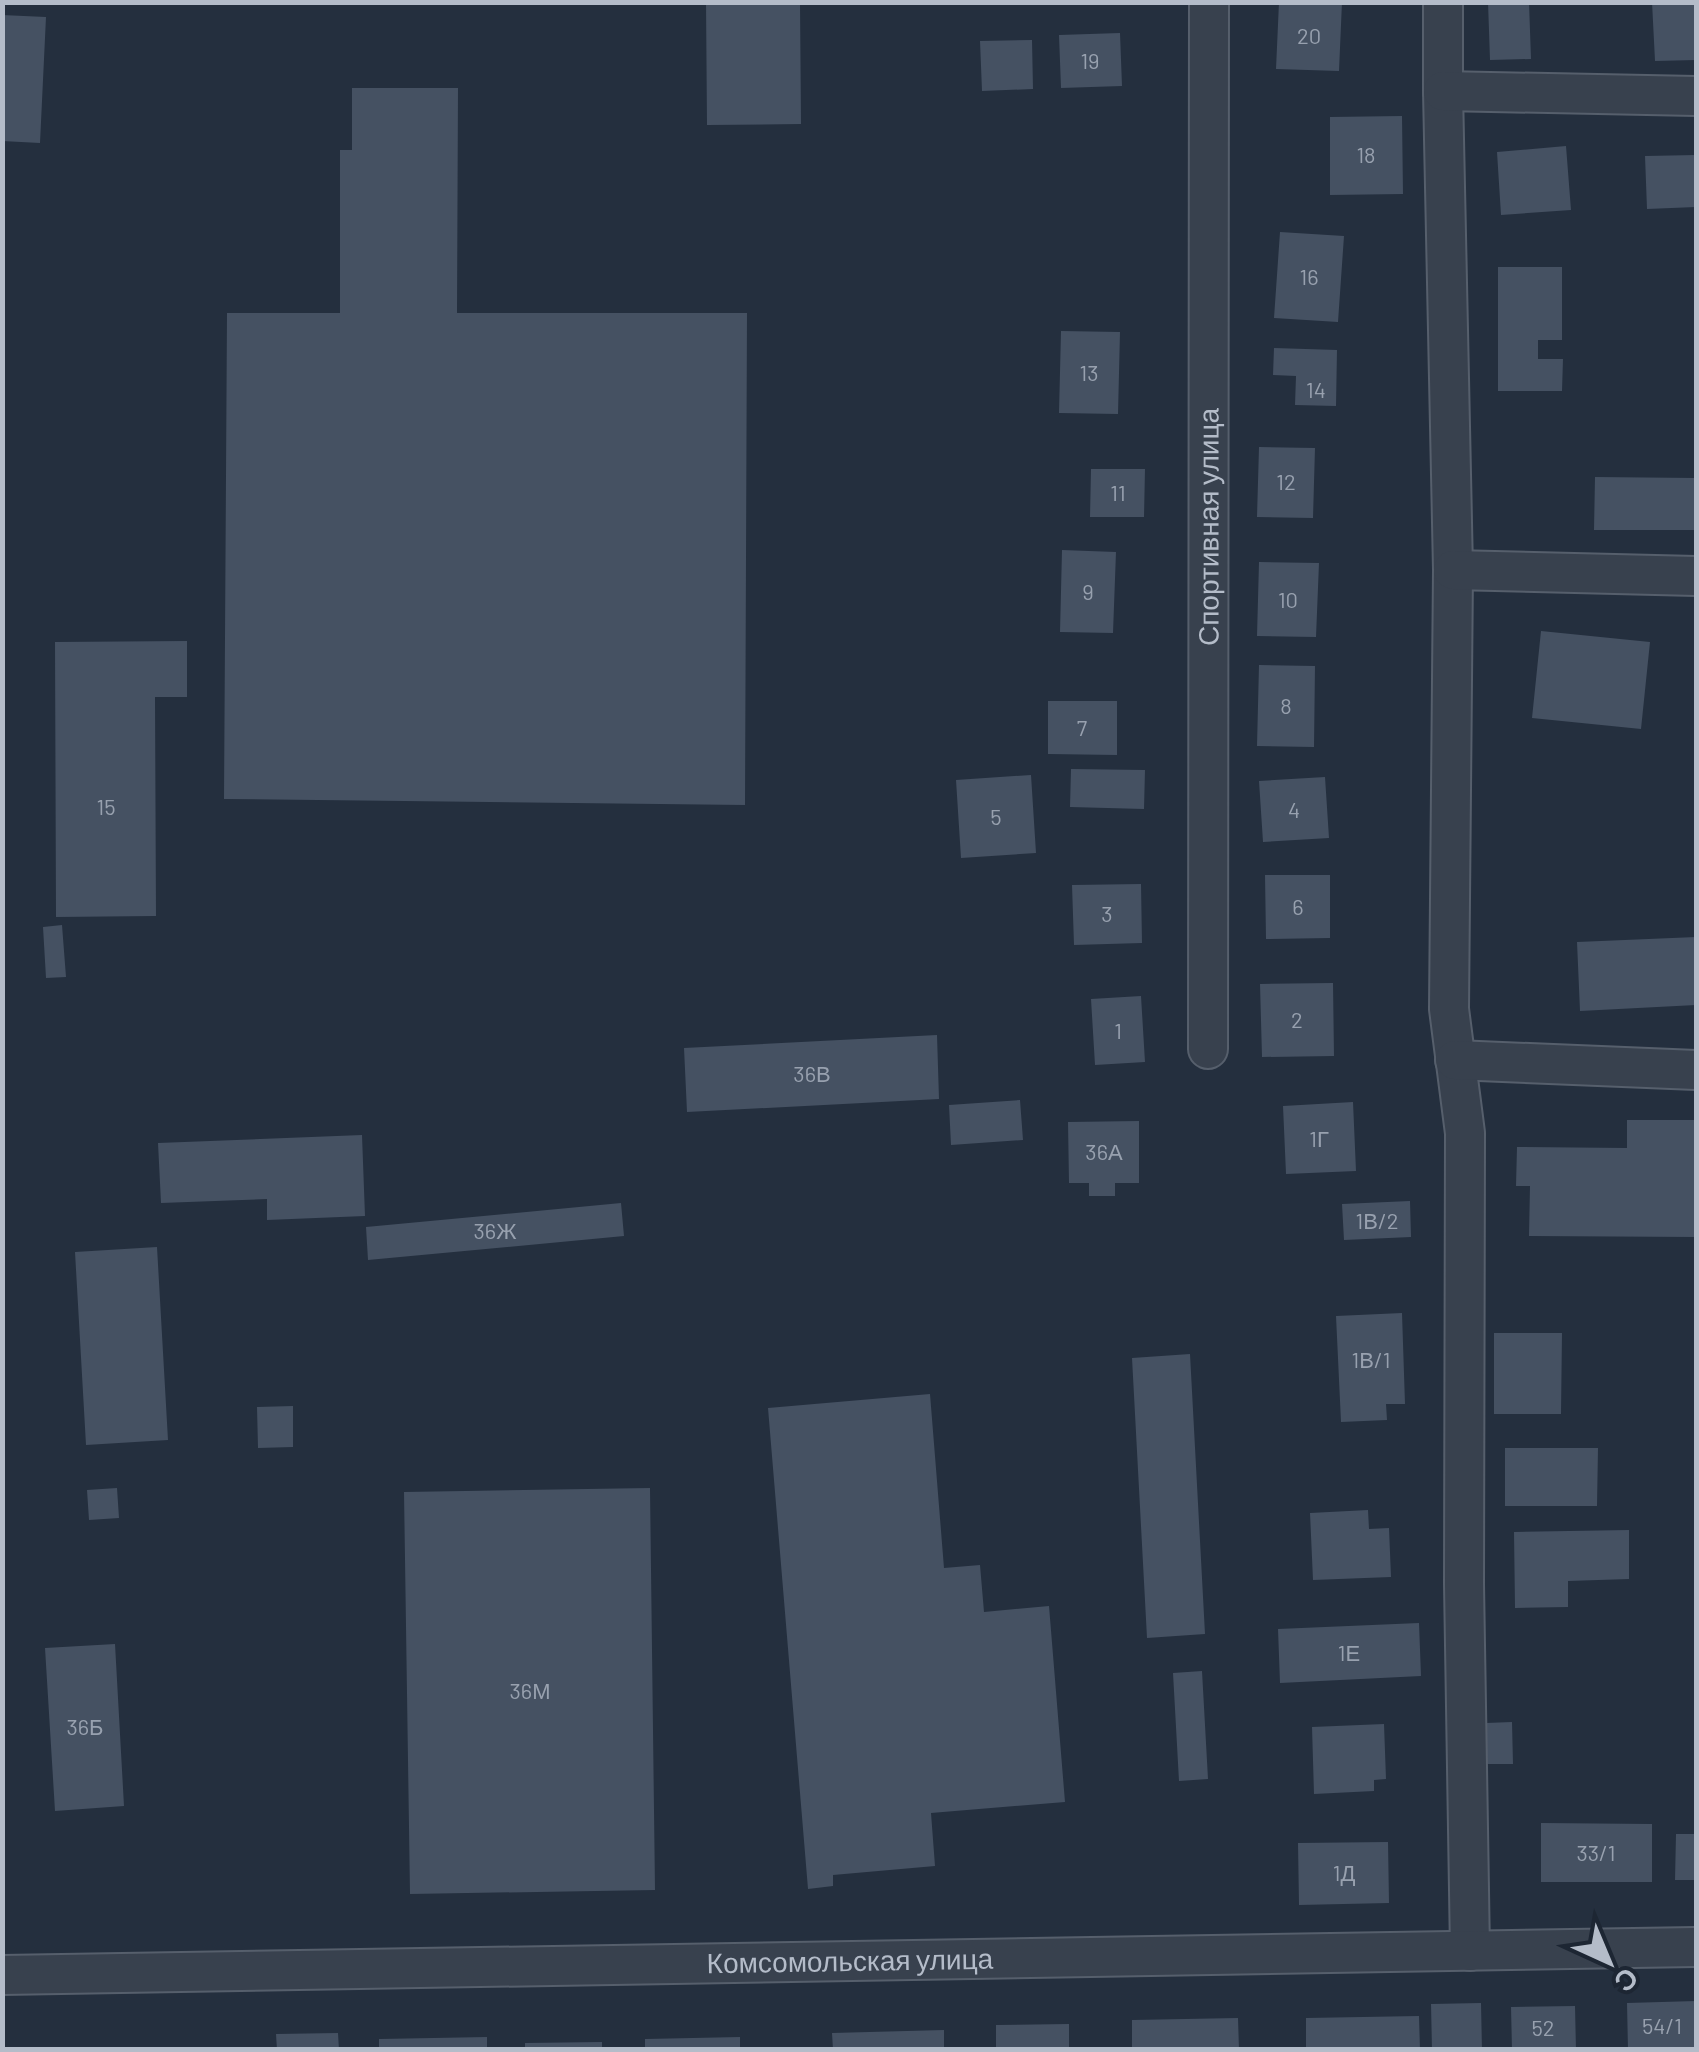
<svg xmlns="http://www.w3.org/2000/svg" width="1699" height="2052" font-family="Barlow,sans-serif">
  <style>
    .building { fill: #455162 }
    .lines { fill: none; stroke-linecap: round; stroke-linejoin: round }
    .minor-casing { stroke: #565f6c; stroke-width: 42 }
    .minor { stroke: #38414e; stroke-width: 38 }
    .labels { text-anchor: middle; stroke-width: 8; stroke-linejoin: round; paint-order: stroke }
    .number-label { font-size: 22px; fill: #98a1af }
    .street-label { font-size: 28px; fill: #b4bcc9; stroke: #1d2633 }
  </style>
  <rect width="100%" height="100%" fill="#242f3e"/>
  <path class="building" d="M 706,2 L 800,2 L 801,124 L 707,125 Z
    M 1279,2 L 1342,2 L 1339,71 L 1276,69 Z
    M 1488,2 L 1529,2 L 1531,59 L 1490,60 Z
    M 1652,2 L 1696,2 L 1696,60 L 1655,61 Z
    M 2,15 L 46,17 L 40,143 L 2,141 Z
    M 1120,33 L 1122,86 L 1061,88 L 1059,35 Z
    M 1032,40 L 1033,89 L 982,91 L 980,41 Z
    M 352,88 L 458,88 L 457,313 L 747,313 L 745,805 L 224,799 L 227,313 L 340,313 L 340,150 L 352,150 Z
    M 1402,116 L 1403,194 L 1330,195 L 1330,117 Z
    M 1566,146 L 1571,210 L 1501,215 L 1497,152 Z
    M 1696,155 L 1696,207 L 1647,209 L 1645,156 Z
    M 1280,232 L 1344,236 L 1338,322 L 1274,318 Z
    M 1498,267 L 1562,267 L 1562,340 L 1538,340 L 1538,359 L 1563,359 L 1562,391 L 1498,391 Z
    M 1061,331 L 1120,332 L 1118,414 L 1059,413 Z
    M 1274,348 L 1337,350 L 1336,406 L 1295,405 L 1296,376 L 1273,375 Z
    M 1259,447 L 1315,448 L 1313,518 L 1257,517 Z
    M 1091,469 L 1145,469 L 1144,517 L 1090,517 Z
    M 1595,477 L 1696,478 L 1696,530 L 1594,530 Z
    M 1062,550 L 1116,552 L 1113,633 L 1060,632 Z
    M 1259,562 L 1319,563 L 1316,637 L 1257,636 Z
    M 1541,631 L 1650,642 L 1641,729 L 1532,718 Z
    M 187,641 L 187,697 L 155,697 L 156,916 L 56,917 L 55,642 Z
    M 1259,665 L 1315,666 L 1314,747 L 1257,746 Z
    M 1048,701 L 1117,701 L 1117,755 L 1048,754 Z
    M 1071,769 L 1145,770 L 1144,809 L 1070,807 Z
    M 1031,775 L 1036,853 L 961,858 L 956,780 Z
    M 1325,777 L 1329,838 L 1263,842 L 1259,781 Z
    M 1265,875 L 1330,875 L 1330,938 L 1266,939 Z
    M 1141,884 L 1142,943 L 1074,945 L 1072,885 Z
    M 62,925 L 66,977 L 46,978 L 43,927 Z
    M 1696,937 L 1696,1005 L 1580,1011 L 1577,942 Z
    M 1333,983 L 1334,1056 L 1262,1057 L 1260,984 Z
    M 1141,996 L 1145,1062 L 1095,1065 L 1091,999 Z
    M 937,1035 L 939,1099 L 687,1112 L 684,1048 Z
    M 1020,1100 L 1023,1140 L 951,1145 L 949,1105 Z
    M 1353,1102 L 1356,1171 L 1286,1174 L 1283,1106 Z
    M 1627,1120 L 1696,1120 L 1696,1237 L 1529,1236 L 1530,1186 L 1516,1186 L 1517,1147 L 1627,1148 Z
    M 1139,1121 L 1139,1183 L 1115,1183 L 1115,1196 L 1089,1196 L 1089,1183 L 1069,1183 L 1068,1122 Z
    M 362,1135 L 365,1216 L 267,1220 L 267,1199 L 161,1203 L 158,1143 Z
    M 1410,1201 L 1411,1237 L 1344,1240 L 1342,1204 Z
    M 621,1203 L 624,1236 L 368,1260 L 366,1227 Z
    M 157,1247 L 168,1440 L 86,1445 L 75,1252 Z
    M 1402,1313 L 1405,1404 L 1386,1404 L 1387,1420 L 1341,1422 L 1336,1316 Z
    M 1494,1333 L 1562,1333 L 1561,1414 L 1494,1414 Z
    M 1190,1354 L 1205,1634 L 1147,1638 L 1132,1358 Z
    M 930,1394 L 944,1568 L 980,1565 L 984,1612 L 1049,1606 L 1065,1802 L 931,1813 L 935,1866 L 833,1875 L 833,1886 L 808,1889 L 768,1408 Z
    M 293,1406 L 293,1447 L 258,1448 L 257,1407 Z
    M 1505,1448 L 1598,1448 L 1597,1506 L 1505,1506 Z
    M 117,1488 L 119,1518 L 89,1520 L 87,1490 Z
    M 650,1488 L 655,1890 L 410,1894 L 404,1492 Z
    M 1368,1510 L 1369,1529 L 1389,1528 L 1391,1577 L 1313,1580 L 1310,1513 Z
    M 1629,1530 L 1629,1579 L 1568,1581 L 1568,1607 L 1515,1608 L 1514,1532 Z
    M 1419,1623 L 1421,1676 L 1280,1683 L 1278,1629 Z
    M 115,1644 L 124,1806 L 55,1811 L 45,1648 Z
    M 1202,1671 L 1208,1779 L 1179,1781 L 1173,1673 Z
    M 1512,1722 L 1513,1764 L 1487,1764 L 1486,1723 Z
    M 1384,1724 L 1386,1779 L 1374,1780 L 1374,1791 L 1314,1794 L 1312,1727 Z
    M 1541,1823 L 1652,1824 L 1652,1882 L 1541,1882 Z
    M 1676,1834 L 1696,1834 L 1696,1880 L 1675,1880 Z
    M 1388,1842 L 1389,1903 L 1299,1905 L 1298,1843 Z
    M 1696,2001 L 1696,2050 L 1628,2050 L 1627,2003 Z
    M 1481,2003 L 1482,2050 L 1432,2050 L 1431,2004 Z
    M 1575,2006 L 1576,2050 L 1512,2050 L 1511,2007 Z
    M 1419,2016 L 1420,2050 L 1306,2050 L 1306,2018 Z
    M 1238,2018 L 1239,2050 L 1132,2050 L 1132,2020 Z
    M 1069,2024 L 1069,2050 L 996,2050 L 996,2025 Z
    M 944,2030 L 944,2050 L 833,2050 L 832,2033 Z
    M 338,2033 L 339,2050 L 277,2050 L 276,2034 Z
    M 487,2037 L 487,2050 L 379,2050 L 379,2039 Z
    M 740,2037 L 740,2050 L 645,2050 L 645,2039 Z
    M 602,2042 L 602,2050 L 525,2050 L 525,2043 Z"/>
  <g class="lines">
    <defs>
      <g id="minor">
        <path d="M 1443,2 L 1443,91 L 1453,570 L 1449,1009 L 1465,1133 L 1464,1584 L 1470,1951"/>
        <path d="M 1443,91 L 1696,96"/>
        <path d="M 1453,570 L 1696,576"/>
        <path id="s1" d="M 1208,1049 L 1209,2"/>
        <path d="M 1455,1060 L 1696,1070"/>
        <path id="s2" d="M 2,1975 L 1696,1947"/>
      </g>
    </defs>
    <use href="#minor" class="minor-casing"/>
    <use href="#minor" class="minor"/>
  </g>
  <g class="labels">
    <g class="number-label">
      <text x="1309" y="44">20</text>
      <text x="1090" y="69">19</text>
      <text x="1366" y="163">18</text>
      <text x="1309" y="285">16</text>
      <text x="1089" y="381">13</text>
      <text x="1316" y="398">14</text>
      <text x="1286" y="490">12</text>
      <text x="1118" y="501">11</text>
      <text x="1088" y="600">9</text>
      <text x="1288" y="608">10</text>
      <text x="1286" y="714">8</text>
      <text x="1082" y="736">7</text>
      <text x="106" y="815">15</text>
      <text x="1294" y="818">4</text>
      <text x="996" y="825">5</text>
      <text x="1298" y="915">6</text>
      <text x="1107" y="922">3</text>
      <text x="1297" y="1028">2</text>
      <text x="1118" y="1039">1</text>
      <text x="812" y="1082">36В</text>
      <text x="1319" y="1147">1Г</text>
      <text x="1104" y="1160">36А</text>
      <text x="1377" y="1229">1В/2</text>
      <text x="495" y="1239">36Ж</text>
      <text x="1371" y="1368">1В/1</text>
      <text x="1349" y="1661">1Е</text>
      <text x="530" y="1699">36М</text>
      <text x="85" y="1735">36Б</text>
      <text x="1596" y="1861">33/1</text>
      <text x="1344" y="1881">1Д</text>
      <text x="1662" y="2034">54/1</text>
      <text x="1543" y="2036">52</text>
    </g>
    <g class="street-label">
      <text dy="10" stroke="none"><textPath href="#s1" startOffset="522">Спортивная улица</textPath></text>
      <text dy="10" stroke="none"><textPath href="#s2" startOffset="848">Комсомольская улица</textPath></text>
    </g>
  </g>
  <rect width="1699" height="2052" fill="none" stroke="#b4bcc9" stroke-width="10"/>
  <g transform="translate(1609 1962) rotate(136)" stroke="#1d2633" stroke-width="8" paint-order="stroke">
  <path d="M0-8L18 38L0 25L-18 38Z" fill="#b4bcc9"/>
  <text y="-15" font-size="28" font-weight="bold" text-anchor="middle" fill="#b4bcc9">С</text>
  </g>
</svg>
